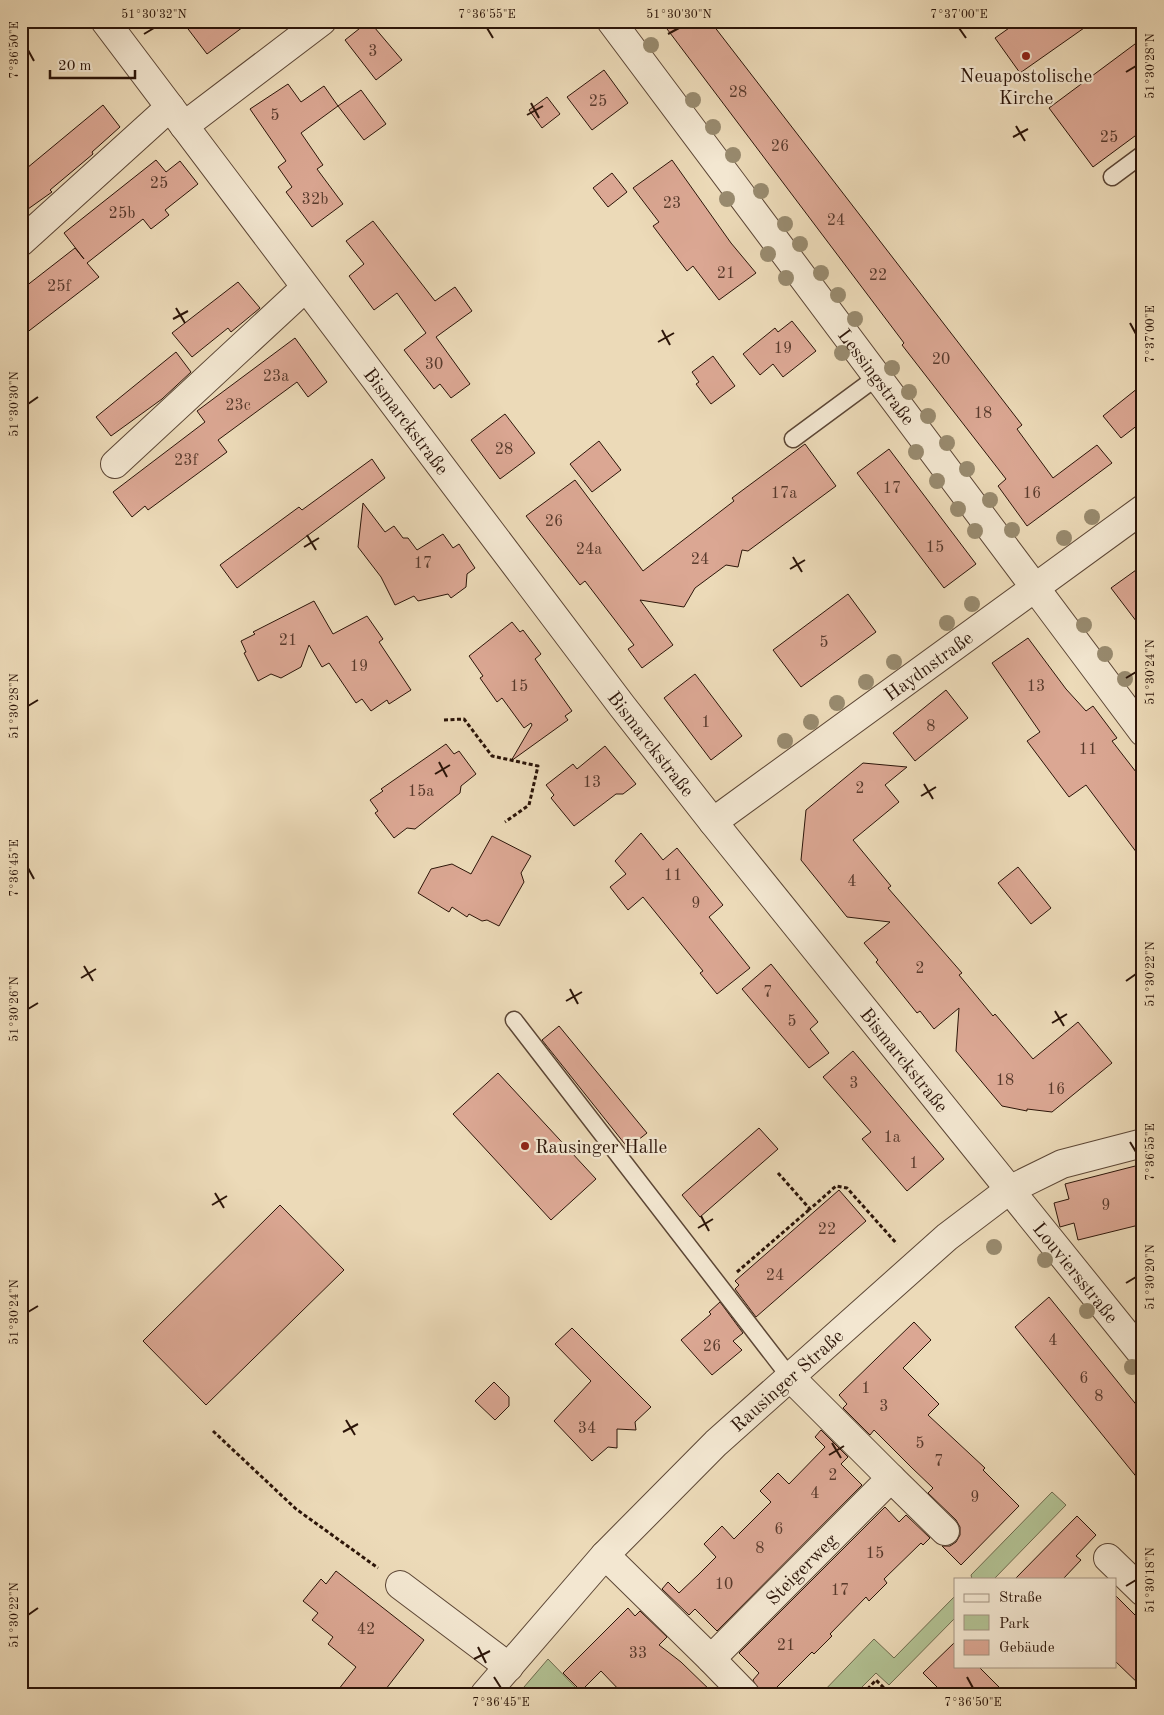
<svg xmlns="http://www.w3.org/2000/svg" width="1164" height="1715" font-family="'Old Standard TT',serif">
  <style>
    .green { fill: #b2c193; stroke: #6f6b4e }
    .building { fill: #dba793; stroke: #2c1509 }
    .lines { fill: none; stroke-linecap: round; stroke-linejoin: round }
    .service-casing { stroke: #5c4635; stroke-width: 19 }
    .minor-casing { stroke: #5c4635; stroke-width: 30 }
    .path { stroke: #2c1509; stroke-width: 3; stroke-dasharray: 4 2.5; stroke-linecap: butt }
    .service { stroke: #f3e7d1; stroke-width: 16 }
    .minor { stroke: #f3e7d1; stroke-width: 28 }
    .tree { fill: #988a6e }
    .ticks { fill: none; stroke: #2c1509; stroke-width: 2 }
    .poi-dot { fill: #8f2418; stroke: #f3e7d1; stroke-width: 2 }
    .labels { text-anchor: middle; stroke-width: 4.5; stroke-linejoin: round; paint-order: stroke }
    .number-label { font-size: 16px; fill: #583a2c }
    .poi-label { font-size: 19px; fill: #2c1509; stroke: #f3e7d1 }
    .street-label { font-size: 19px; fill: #2c1509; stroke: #f3e7d1 }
    .neatline { fill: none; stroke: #2c1509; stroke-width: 2 }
    .ticks-label { font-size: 12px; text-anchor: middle; fill: #2c1509 }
  </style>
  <rect width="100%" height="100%" fill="#ecdab8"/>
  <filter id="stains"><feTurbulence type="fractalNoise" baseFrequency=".004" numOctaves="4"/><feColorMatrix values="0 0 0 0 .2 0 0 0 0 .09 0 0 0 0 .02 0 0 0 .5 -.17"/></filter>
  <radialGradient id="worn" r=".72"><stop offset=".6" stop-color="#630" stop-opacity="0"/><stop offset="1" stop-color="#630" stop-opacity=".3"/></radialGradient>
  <path class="green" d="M 1052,1492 L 1066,1505 L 994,1579 L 972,1579 L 971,1575 Z
    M 955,1596 L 955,1618 L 889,1685 L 876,1673 L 855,1694 L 821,1694 L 874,1639 L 894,1658 Z
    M 548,1659 L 582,1694 L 518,1694 Z"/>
  <path class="building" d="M 182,21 L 251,21 L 207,54 Z
    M 369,21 L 402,60 L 376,80 L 345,40 Z
    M 661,21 L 710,21 L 1022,425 L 1017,429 L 1053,478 L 1097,445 L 1112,463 L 1027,526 L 998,486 L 1006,479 L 902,345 L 904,343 Z
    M 1019,21 L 1094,21 L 1020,73 L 995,38 Z
    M 1143,38 L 1143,130 L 1093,167 L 1049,108 Z
    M 604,70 L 628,103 L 592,130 L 567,97 Z
    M 288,84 L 301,102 L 324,86 L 338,106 L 301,133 L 323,165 L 317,169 L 343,204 L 312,227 L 286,192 L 292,187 L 278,167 L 286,161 L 250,109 Z
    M 361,90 L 386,124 L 364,140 L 338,106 Z
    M 547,97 L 560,114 L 542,128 L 529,110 Z
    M 103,105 L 120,127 L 92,152 L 93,154 L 50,190 L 52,192 L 21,214 L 21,173 Z
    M 156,160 L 166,172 L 180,161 L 198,184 L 165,210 L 169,215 L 151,229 L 143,219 L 87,263 L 99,277 L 21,337 L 21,290 L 75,248 L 84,259 L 64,233 Z
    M 672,160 L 731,243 L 756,273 L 719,300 L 693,266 L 687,271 L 653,226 L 659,222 L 633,188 Z
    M 612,173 L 627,192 L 608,207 L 593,188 Z
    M 373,221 L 435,301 L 455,287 L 472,311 L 436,337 L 470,384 L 451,398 L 440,384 L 434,389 L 404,350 L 426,333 L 397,293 L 374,310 L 349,276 L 364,264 L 346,241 Z
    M 238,282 L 260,308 L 231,332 L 228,328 L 192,357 L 172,333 Z
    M 792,321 L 816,351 L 783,377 L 773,364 L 760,375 L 743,354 L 775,328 L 778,332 Z
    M 295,338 L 327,382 L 308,397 L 297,382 L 218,440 L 227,452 L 148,510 L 145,506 L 132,517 L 113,492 L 205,422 L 197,411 Z
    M 176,352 L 191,372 L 162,399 L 111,436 L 96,417 Z
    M 713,356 L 735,386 L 711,404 L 696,384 L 699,382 L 692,372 Z
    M 1143,384 L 1143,421 L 1121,438 L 1103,416 Z
    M 505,414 L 535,453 L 500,479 L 471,440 Z
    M 599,441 L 621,470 L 592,492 L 570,464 Z
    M 805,444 L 836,486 L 748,551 L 742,550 L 738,567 L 726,565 L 695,588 L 684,607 L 640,600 L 673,645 L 642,668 L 628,649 L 634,645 L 585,581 L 580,585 L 526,516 L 575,480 L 643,571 L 734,501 L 732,498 Z
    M 889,449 L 976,564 L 944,588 L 857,473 Z
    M 372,459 L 385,478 L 237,588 L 220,565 L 299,507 L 302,510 Z
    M 363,503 L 385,532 L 394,526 L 403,538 L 408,538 L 417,550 L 443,534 L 453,548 L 459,544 L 475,568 L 467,574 L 466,587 L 451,598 L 448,594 L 418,601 L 414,596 L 395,605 L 381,577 L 358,547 Z
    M 1143,565 L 1143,630 L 1111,588 Z
    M 848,594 L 876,632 L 801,687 L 773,650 Z
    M 314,601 L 333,634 L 367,616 L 383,639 L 379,642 L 411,690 L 389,704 L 387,700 L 371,711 L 362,699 L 356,703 L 329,663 L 322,667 L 309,645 L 301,667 L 281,678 L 271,674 L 258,681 L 244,653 L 246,652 L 241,641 L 255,634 L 253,632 Z
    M 512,622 L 520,632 L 523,630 L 541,654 L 535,659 L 572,711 L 565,716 L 568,720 L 511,761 L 532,725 L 531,723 L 524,728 L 502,698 L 497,702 L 480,678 L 483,676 L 469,656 Z
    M 1028,638 L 1066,689 L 1086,711 L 1093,706 L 1117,738 L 1112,741 L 1143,781 L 1143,861 L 1086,785 L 1069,797 L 1027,741 L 1040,732 L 992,663 Z
    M 695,674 L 742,736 L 711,760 L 664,698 Z
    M 946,690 L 968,718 L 915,761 L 893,733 Z
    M 446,744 L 454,754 L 459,751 L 476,774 L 461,786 L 460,793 L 415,829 L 407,828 L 394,838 L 375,813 L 378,811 L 370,800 L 383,791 L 381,789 Z
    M 605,746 L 636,784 L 623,794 L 616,794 L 574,826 L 551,798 L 554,795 L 546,785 L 573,764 L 577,769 Z
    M 863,763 L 907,767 L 885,785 L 899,802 L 853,840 L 891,886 L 888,888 L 962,973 L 959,975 L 993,1016 L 995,1014 L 1033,1059 L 1078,1022 L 1112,1063 L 1052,1112 L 1027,1109 L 1027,1111 L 1002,1106 L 956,1051 L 959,1008 L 934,1029 L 920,1011 L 917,1013 L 876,962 L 878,960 L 864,943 L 890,922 L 847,917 L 801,860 L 806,810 Z
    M 641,833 L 663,860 L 677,848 L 723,905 L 709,917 L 750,968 L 717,994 L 700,973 L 703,971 L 643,897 L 628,910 L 610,887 L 626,874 L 615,861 Z
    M 492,836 L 531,856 L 521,873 L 524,882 L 499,926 L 487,920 L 482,921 L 469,914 L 467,917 L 452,907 L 449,912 L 418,893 L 431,869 L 452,864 L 471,874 Z
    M 1018,867 L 1051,908 L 1031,924 L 998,883 Z
    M 771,964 L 818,1022 L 810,1029 L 829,1053 L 809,1068 L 742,989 Z
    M 559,1026 L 647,1133 L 628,1148 L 542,1040 Z
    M 853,1051 L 944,1159 L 907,1191 L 862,1139 L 871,1132 L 823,1077 Z
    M 498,1073 L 596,1179 L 551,1220 L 453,1114 Z
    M 759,1128 L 778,1149 L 700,1217 L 682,1195 Z
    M 1143,1164 L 1143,1224 L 1078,1240 L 1074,1223 L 1060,1227 L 1054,1203 L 1069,1199 L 1065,1184 Z
    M 839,1190 L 866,1221 L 756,1317 L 735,1289 L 739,1285 L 735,1281 Z
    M 280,1205 L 344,1270 L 206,1405 L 143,1341 Z
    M 1049,1297 L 1143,1413 L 1143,1485 L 1015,1327 Z
    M 720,1302 L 743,1333 L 733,1341 L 742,1350 L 712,1375 L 681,1340 L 711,1314 L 709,1312 Z
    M 914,1322 L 931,1340 L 903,1368 L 939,1404 L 928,1415 L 985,1468 L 983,1470 L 1019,1506 L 961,1565 L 942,1546 L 950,1546 L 956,1542 L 960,1535 L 960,1527 L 956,1520 L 928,1493 L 933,1488 L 912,1468 L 874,1430 L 870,1435 L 843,1408 L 847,1404 L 839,1395 Z
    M 572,1328 L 651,1407 L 635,1422 L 636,1430 L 617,1429 L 617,1448 L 608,1447 L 592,1461 L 554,1421 L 591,1381 L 555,1344 Z
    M 494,1382 L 509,1397 L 509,1406 L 495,1420 L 475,1401 Z
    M 821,1430 L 848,1457 L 841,1464 L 862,1485 L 717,1631 L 695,1609 L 689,1615 L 662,1589 L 668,1582 L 679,1593 L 698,1575 L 716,1557 L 704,1544 L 722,1526 L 734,1539 L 771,1502 L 760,1491 L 778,1473 L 789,1484 L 825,1447 L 815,1437 Z
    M 885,1507 L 899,1522 L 906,1515 L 930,1538 L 923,1545 L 921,1543 L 884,1579 L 887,1583 L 869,1601 L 866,1597 L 830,1634 L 832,1636 L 814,1654 L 812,1652 L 770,1694 L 760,1694 L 753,1680 L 759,1673 L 739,1653 Z
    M 1077,1516 L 1096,1535 L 1076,1556 L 1081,1560 L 1063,1579 L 1015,1579 Z
    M 336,1571 L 424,1640 L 382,1694 L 335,1694 L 356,1667 L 328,1644 L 333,1637 L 312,1620 L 318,1613 L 303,1601 L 321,1579 L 326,1584 Z
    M 1115,1595 L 1143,1623 L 1143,1688 L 1115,1661 Z
    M 628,1608 L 635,1616 L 640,1611 L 667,1637 L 659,1645 L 681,1662 L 714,1694 L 623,1694 L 601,1671 L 581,1691 L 563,1673 Z
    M 955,1642 L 955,1666 L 978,1666 L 1006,1694 L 944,1694 L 923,1673 Z"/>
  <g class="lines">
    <defs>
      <path id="service" d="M 1112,177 L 1143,154
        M 793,439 L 877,377
        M 514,1020 L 789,1376"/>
      <g id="minor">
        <path id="s1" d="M 105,21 L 622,706 L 713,822 L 1143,1355"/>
        <path id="s2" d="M 611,21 L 1143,732"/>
        <path d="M 184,126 L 322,21"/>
        <path d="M 21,242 L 170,107"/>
        <path d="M 115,464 L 305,288"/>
        <path id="s3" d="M 713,822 L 1143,509"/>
        <path d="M 891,1478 L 945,1531"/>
        <path id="s4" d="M 605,1555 L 711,1659 L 891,1478 L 789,1376"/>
        <path d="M 1108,1558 L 1143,1592"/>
        <path d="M 400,1585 L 509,1667"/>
        <path d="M 711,1659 L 745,1694"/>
        <path id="s5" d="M 485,1694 L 605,1555 L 716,1443 L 947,1237 L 1009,1190 L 1062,1164 L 1143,1143"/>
      </g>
    </defs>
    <use href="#service" class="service-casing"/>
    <use href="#minor" class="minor-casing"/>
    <path class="path" d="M 1142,21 L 1143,22
      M 444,720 L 464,719 L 492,756 L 538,766 L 529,805 L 505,822
      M 778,1173 L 810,1209 L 836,1186 L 847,1188 L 897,1244
      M 737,1272 L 810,1209
      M 213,1431 L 296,1509 L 378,1568
      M 863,1694 L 876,1680 L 890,1694"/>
    <use href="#service" class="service"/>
    <use href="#minor" class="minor"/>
  </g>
  <g class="tree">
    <circle cx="651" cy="45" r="8"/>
    <circle cx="693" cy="100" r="8"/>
    <circle cx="713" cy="127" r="8"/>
    <circle cx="733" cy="155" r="8"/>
    <circle cx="761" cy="191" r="8"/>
    <circle cx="727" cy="199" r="8"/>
    <circle cx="785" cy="224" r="8"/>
    <circle cx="800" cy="244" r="8"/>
    <circle cx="768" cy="254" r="8"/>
    <circle cx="821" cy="273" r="8"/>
    <circle cx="786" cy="278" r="8"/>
    <circle cx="838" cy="295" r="8"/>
    <circle cx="855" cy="319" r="8"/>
    <circle cx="842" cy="353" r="8"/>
    <circle cx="892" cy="368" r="8"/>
    <circle cx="909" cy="392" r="8"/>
    <circle cx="928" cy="416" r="8"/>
    <circle cx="947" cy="443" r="8"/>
    <circle cx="916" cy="452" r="8"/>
    <circle cx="967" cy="469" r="8"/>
    <circle cx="937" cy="481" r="8"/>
    <circle cx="990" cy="500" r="8"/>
    <circle cx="958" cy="509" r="8"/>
    <circle cx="1092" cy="517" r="8"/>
    <circle cx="1012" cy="530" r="8"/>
    <circle cx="975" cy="531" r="8"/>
    <circle cx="1064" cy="538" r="8"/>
    <circle cx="972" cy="604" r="8"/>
    <circle cx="947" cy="623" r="8"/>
    <circle cx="1084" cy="625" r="8"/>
    <circle cx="1105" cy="654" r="8"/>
    <circle cx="894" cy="662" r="8"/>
    <circle cx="1125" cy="679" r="8"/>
    <circle cx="866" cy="682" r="8"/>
    <circle cx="837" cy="703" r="8"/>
    <circle cx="811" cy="722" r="8"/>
    <circle cx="785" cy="741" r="8"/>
    <circle cx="994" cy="1247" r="8"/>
    <circle cx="1045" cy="1260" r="8"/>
    <circle cx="1087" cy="1311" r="8"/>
    <circle cx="1132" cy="1367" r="8"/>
  </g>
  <path class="ticks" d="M 487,28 L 493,38M 959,28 L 966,38M 144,34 L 154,28M 668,34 L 679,28M 28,50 L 34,61M 1126,72 L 1136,66M 531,103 L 539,118M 527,115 L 543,106M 1016,126 L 1025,141M 1013,137 L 1028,129M 176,308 L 185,323M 173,319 L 188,311M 1130,323 L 1136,334M 662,330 L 670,345M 658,342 L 674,333M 28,404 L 38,397M 307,535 L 316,550M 304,547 L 319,538M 793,557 L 802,572M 790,569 L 805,560M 1126,678 L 1136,672M 28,706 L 38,700M 439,762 L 447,777M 435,774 L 450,765M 924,784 L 933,799M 921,796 L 936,787M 28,868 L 34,879M 84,966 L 93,981M 81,978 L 96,969M 1126,981 L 1136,974M 570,989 L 578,1004M 566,1001 L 582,992M 28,1009 L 38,1003M 1055,1011 L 1064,1026M 1052,1023 L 1067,1014M 1130,1142 L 1136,1152M 215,1193 L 224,1208M 212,1205 L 227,1196M 701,1216 L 709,1231M 698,1228 L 713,1219M 1126,1283 L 1136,1277M 28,1312 L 38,1306M 346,1420 L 355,1435M 343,1432 L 358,1424M 832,1443 L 841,1458M 829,1455 L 844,1446M 1126,1586 L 1136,1580M 28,1615 L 38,1608M 478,1647 L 486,1663M 474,1659 L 490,1651M 494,1677 L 501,1688M 967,1677 L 973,1688"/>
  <g class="poi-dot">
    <circle cx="1026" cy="56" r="5"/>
    <circle cx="525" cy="1146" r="5"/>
  </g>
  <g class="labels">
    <g class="number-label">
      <text x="373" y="56">3</text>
      <text x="738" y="97">28</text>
      <text x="598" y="106">25</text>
      <text x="275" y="120">5</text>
      <text x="1109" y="142">25</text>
      <text x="780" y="151">26</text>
      <text x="159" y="188">25</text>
      <text x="315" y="204">32b</text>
      <text x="672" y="208">23</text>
      <text x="122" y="218">25b</text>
      <text x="836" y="225">24</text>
      <text x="726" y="278">21</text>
      <text x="878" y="280">22</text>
      <text x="59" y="291">25f</text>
      <text x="783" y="353">19</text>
      <text x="941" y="364">20</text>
      <text x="434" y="369">30</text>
      <text x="276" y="381">23a</text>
      <text x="238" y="410">23c</text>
      <text x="983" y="418">18</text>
      <text x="504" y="454">28</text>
      <text x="186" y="465">23f</text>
      <text x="892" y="493">17</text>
      <text x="784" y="498">17a</text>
      <text x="1032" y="498">16</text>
      <text x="554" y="526">26</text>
      <text x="935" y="552">15</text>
      <text x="589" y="554">24a</text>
      <text x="700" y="564">24</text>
      <text x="423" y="568">17</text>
      <text x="288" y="645">21</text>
      <text x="824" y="647">5</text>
      <text x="359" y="671">19</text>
      <text x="519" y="691">15</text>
      <text x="1036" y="691">13</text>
      <text x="706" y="727">1</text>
      <text x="931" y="731">8</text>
      <text x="1088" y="754">11</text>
      <text x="592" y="787">13</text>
      <text x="860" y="793">2</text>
      <text x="421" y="796">15a</text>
      <text x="673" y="880">11</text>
      <text x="852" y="886">4</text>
      <text x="696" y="908">9</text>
      <text x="920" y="973">2</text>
      <text x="768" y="997">7</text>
      <text x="792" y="1026">5</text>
      <text x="1005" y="1085">18</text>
      <text x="854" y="1088">3</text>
      <text x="1056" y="1094">16</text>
      <text x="892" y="1142">1a</text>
      <text x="914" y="1168">1</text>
      <text x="1106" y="1210">9</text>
      <text x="827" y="1234">22</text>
      <text x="775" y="1280">24</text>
      <text x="1053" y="1345">4</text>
      <text x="712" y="1351">26</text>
      <text x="1084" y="1383">6</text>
      <text x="866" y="1393">1</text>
      <text x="1099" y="1401">8</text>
      <text x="884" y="1411">3</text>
      <text x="587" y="1433">34</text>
      <text x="920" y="1448">5</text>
      <text x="939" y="1466">7</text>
      <text x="833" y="1480">2</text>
      <text x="815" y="1498">4</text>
      <text x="975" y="1502">9</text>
      <text x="779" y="1534">6</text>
      <text x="760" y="1553">8</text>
      <text x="875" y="1558">15</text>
      <text x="724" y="1589">10</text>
      <text x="840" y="1595">17</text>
      <text x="366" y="1634">42</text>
      <text x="786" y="1650">21</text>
      <text x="638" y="1658">33</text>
    </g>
    <g class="poi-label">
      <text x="1026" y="82">Neuapostolische<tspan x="1026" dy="22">Kirche</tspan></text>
      <text x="535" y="1153" text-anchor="start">Rausinger Halle</text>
    </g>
    <g class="street-label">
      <text dy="7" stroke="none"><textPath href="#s2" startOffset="444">Lessingstraße</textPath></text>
      <text dy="7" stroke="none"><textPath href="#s1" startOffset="501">Bismarckstraße</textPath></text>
      <text dy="7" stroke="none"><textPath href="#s3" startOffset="266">Haydnstraße</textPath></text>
      <text dy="7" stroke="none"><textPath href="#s1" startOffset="906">Bismarckstraße</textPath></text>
      <text dy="7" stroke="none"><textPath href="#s1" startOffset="1311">Bismarckstraße</textPath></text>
      <text dy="7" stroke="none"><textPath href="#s1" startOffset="1584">Louviersstraße</textPath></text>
      <text dy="7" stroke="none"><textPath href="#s5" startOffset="436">Rausinger Straße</textPath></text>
      <text dy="7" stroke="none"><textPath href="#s4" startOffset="276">Steigerweg</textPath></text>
    </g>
  </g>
  <rect width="1164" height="1715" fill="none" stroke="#ecdab8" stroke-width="55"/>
  <rect x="954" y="1578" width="162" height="90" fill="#f3e7d1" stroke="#a39381"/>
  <rect x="964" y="1594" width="25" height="8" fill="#f3e7d1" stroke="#a39381"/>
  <text x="999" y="1602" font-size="15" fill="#2c1509">Straße</text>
  <rect x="964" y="1615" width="25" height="15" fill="#b2c193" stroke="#a39381"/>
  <text x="999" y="1628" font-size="15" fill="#2c1509">Park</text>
  <rect x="964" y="1640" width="25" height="15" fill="#dba793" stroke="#a39381"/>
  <text x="999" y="1652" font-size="15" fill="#2c1509">Gebäude</text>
  <path d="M50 70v8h85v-8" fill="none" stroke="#2c1509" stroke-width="2.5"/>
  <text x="58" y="70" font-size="15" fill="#2c1509" stroke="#f3e7d1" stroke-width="4" paint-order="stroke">20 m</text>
  <rect x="28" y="28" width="1108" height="1660" class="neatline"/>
  <g class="ticks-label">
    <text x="154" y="18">51°30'32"N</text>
    <text x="487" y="18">7°36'55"E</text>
    <text x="679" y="18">51°30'30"N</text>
    <text x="959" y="18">7°37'00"E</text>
    <text transform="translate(14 50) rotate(-90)" y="4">7°36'50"E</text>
    <text transform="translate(1150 66) rotate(-90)" y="4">51°30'28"N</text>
    <text transform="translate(1150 334) rotate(-90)" y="4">7°37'00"E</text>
    <text transform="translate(14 404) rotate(-90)" y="4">51°30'30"N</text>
    <text transform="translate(1150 672) rotate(-90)" y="4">51°30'24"N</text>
    <text transform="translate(14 706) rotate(-90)" y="4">51°30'28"N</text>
    <text transform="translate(14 868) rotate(-90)" y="4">7°36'45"E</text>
    <text transform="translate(1150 974) rotate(-90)" y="4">51°30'22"N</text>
    <text transform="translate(14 1009) rotate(-90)" y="4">51°30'26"N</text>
    <text transform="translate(1150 1152) rotate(-90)" y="4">7°36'55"E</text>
    <text transform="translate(1150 1277) rotate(-90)" y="4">51°30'20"N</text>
    <text transform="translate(14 1312) rotate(-90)" y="4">51°30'24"N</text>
    <text transform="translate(1150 1580) rotate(-90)" y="4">51°30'18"N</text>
    <text transform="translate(14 1615) rotate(-90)" y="4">51°30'22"N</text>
    <text x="501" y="1706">7°36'45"E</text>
    <text x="973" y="1706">7°36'50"E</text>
  </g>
  <rect width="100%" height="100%" filter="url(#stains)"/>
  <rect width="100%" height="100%" fill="url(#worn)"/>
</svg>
